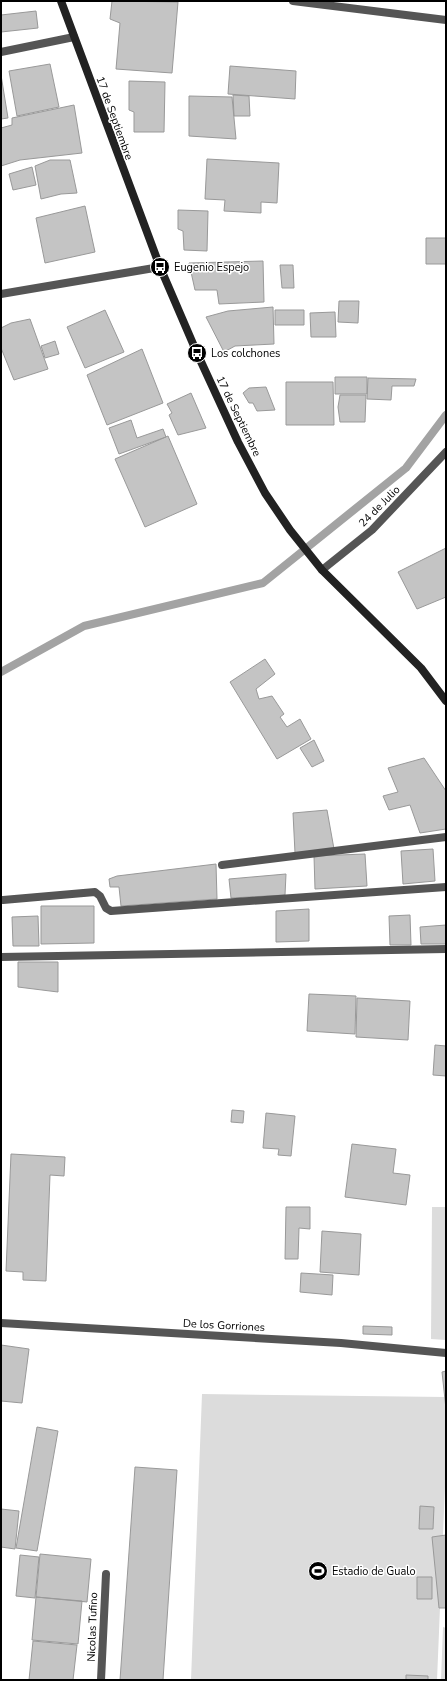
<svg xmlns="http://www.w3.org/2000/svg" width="447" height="1681" font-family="'Nunito Sans',sans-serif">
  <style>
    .green { fill: #dcdcdc }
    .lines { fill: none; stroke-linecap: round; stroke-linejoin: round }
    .stream { stroke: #a3a3a3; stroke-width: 8 }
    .building { fill: #c4c4c4; stroke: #999 }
    .street { stroke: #555; stroke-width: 8 }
    .secondary { stroke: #222; stroke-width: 8 }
    .labels { text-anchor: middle; stroke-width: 3; stroke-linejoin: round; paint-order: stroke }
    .street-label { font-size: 11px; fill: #000; stroke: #fff }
    .poi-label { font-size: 11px; fill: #000; stroke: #fff; text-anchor: start }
  </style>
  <rect width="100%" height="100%" fill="#fff"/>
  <path class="green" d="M 432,1207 L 446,1207 L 446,1340 L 431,1339 Z
    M 202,1394 L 446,1397 L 446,1463 L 437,1680 L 191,1680 Z
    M 443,1627 L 446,1628 L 446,1680 L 441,1680 Z"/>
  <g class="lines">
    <path class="stream" d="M 1,672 L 84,626 L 263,583 L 406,468 L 446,415"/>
  </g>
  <path class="building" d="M 112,1 L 178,2 L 172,73 L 116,69 L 120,23 L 110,19 Z
    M 36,11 L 38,28 L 1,32 L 1,15 Z
    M 50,64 L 59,107 L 17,116 L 9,71 Z
    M 230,66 L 296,71 L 295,99 L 228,94 Z
    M 1,75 L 8,118 L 1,119 Z
    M 129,81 L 165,82 L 164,132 L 134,132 L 134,112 L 129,110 Z
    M 233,95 L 249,96 L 250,116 L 234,116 Z
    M 189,96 L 232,97 L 236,139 L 189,136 Z
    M 74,105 L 82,153 L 20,160 L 1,166 L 1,128 L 12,125 L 12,118 Z
    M 207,159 L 279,163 L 277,203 L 261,202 L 261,213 L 224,211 L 225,200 L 205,199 Z
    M 50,160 L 70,160 L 77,193 L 61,194 L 41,199 L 35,166 Z
    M 32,167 L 36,185 L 13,190 L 9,174 Z
    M 85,206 L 95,252 L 45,263 L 36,218 Z
    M 178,210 L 208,211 L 207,251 L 184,250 L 183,231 L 178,229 Z
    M 426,238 L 446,238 L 446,264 L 426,264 Z
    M 263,261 L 264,302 L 219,304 L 217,290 L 195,290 L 189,263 Z
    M 280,265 L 293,265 L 294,288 L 282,288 Z
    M 339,301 L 359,301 L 358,323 L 338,322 Z
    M 273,307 L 274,344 L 235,346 L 224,352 L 206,317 L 228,311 Z
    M 105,310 L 124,352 L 85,368 L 67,327 Z
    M 275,310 L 304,310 L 304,325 L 275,325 Z
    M 335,312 L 336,337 L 311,337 L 310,313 Z
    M 30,319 L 48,369 L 14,380 L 1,348 L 1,328 L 11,323 Z
    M 55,341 L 59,354 L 45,358 L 41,346 Z
    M 142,349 L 163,403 L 107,425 L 87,375 Z
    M 335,377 L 367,377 L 367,394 L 335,394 Z
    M 368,378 L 416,379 L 414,386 L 392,386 L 391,400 L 367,399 Z
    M 286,382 L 333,382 L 334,425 L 286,425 Z
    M 266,387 L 275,410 L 257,411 L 253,403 L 249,403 L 243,393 L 249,388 Z
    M 191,393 L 206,428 L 178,435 L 169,415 L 172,413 L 167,404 Z
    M 340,395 L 366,395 L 365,422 L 340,422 L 338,407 Z
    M 131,420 L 137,438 L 163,429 L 166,437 L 119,454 L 109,428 Z
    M 168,436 L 197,504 L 145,527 L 115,459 Z
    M 446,548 L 446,597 L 417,609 L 398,572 Z
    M 265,659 L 275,674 L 256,689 L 259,699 L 272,696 L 284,714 L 280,717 L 287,727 L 300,719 L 311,739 L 277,759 L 230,682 Z
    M 314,740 L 324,761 L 312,767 L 300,748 Z
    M 424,758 L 446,791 L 446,829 L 420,833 L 410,805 L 389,810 L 383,796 L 398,792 L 388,768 Z
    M 327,810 L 334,849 L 295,853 L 293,813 Z
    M 433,849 L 435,881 L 403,884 L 401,851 Z
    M 365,854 L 367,886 L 315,889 L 314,856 Z
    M 216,864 L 217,899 L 121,906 L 119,887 L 110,887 L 109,879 L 117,876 Z
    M 286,874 L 285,895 L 231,898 L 229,879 Z
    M 41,906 L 94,906 L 94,943 L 41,944 Z
    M 309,909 L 309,941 L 276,942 L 276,911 Z
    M 410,915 L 411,945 L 390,945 L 389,916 Z
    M 38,916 L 39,946 L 13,946 L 12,917 Z
    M 446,925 L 446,944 L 421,944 L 420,927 Z
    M 18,962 L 58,962 L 58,992 L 18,987 Z
    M 309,994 L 356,996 L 355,1034 L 307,1031 Z
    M 357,998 L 410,1001 L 408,1040 L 356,1037 Z
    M 435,1045 L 446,1046 L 446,1076 L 433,1075 Z
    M 232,1110 L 244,1111 L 243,1123 L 231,1122 Z
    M 266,1113 L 295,1116 L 291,1156 L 278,1155 L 279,1149 L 263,1148 Z
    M 352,1144 L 396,1149 L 393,1173 L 410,1175 L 406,1205 L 345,1197 Z
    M 11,1154 L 65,1157 L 64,1176 L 50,1175 L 46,1281 L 23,1280 L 23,1272 L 6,1271 Z
    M 286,1207 L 310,1207 L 310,1229 L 299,1228 L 298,1259 L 285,1259 Z
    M 322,1231 L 361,1234 L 359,1275 L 320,1272 Z
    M 301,1273 L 333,1275 L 332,1295 L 300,1292 Z
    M 363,1326 L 392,1327 L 392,1335 L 363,1334 Z
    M 1,1345 L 29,1349 L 22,1403 L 1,1401 Z
    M 446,1371 L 446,1409 L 442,1372 Z
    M 37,1427 L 58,1431 L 37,1551 L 16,1548 Z
    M 135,1467 L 177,1470 L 163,1680 L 120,1680 Z
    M 420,1506 L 434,1507 L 433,1529 L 419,1529 Z
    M 1,1509 L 19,1511 L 15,1549 L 1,1547 Z
    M 446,1535 L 446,1608 L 439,1608 L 432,1537 Z
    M 40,1554 L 91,1559 L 87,1602 L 36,1597 Z
    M 20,1555 L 39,1557 L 35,1598 L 16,1596 Z
    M 417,1577 L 432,1577 L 432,1599 L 417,1599 Z
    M 36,1597 L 82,1601 L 78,1644 L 32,1640 Z
    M 33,1641 L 77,1645 L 73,1680 L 29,1680 Z
    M 406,1675 L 428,1676 L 428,1680 L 406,1680 Z"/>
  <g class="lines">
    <path class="street" d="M 293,1 L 446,20
      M 1,52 L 74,37
      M 1,294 L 160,267
      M 322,570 L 372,530 L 446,452
      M 222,865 L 446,837
      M 3,900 L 95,892 L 100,896 L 106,908 L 111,911 L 446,887
      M 1,957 L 446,949
      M 1,1323 L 341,1343 L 446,1353
      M 101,1680 L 106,1574"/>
    <path class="secondary" d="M 61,1 L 160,267 L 197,353 L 238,442 L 265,493 L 290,530 L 322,570 L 421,668 L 446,701"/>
  </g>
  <defs>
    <symbol id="bus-disc" viewBox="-11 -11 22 22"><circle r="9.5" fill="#000" stroke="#fff"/><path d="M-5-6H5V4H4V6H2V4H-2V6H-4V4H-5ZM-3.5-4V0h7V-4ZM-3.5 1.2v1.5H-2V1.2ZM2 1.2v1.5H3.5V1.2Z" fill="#fff"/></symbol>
    <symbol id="stadium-disc" viewBox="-11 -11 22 22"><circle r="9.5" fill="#000" stroke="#fff"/><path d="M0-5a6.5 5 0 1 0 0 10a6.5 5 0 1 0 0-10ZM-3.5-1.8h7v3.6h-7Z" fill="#fff"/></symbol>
  </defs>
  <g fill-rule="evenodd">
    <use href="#bus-disc" x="149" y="256" width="22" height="22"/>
    <use href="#bus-disc" x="186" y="342" width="22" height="22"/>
    <use href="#stadium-disc" x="307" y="1560" width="22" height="22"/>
  </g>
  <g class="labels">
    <g class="street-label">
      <text transform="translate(115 118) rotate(70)" y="4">17 de Septiembre</text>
      <text transform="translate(239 416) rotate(64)" y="4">17 de Septiembre</text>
      <text transform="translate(379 506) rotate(-45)" y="4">24 de Julio</text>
      <text transform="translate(224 1325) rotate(3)" y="4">De los Gorriones</text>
      <text transform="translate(92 1627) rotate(-88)" y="4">Nicolas Tufino</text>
    </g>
    <g class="poi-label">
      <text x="174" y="271">Eugenio Espejo</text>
      <text x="211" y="357">Los colchones</text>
      <text x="332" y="1575">Estadio de Gualo</text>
    </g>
  </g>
  <rect width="447" height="1681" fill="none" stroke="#000000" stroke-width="4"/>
</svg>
